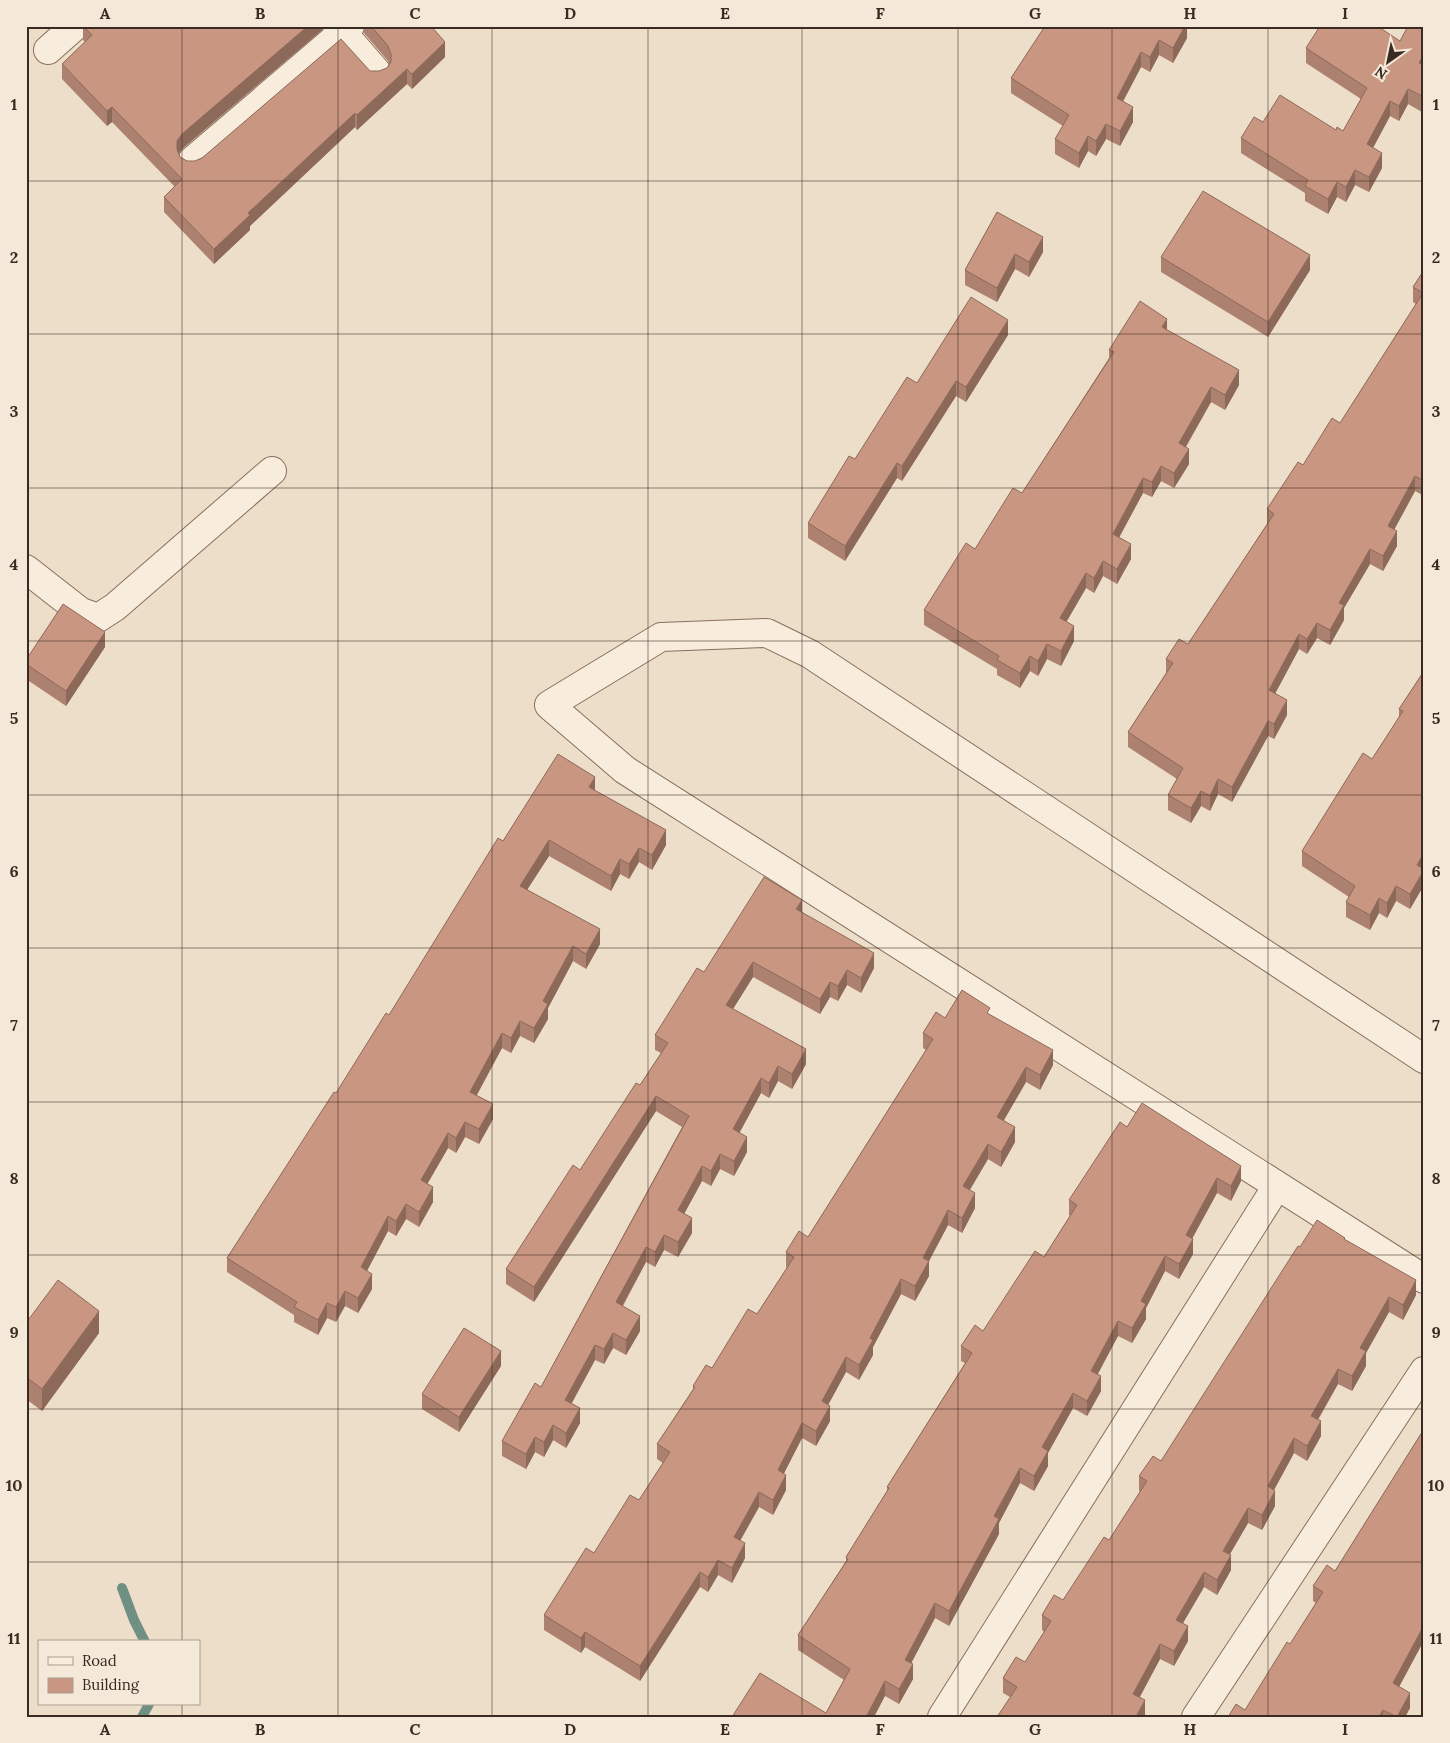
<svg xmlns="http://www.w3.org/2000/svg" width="1450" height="1743" font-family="Lora,serif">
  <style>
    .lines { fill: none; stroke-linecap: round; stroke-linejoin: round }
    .stream { stroke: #709084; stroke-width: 10 }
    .minor-casing { stroke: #886f5e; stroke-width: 30 }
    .minor { stroke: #f8ecdc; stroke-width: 28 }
    .wall { fill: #ad816f }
    .shaded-wall { fill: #8d695a }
    .building { fill: #c99681; stroke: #8d695a }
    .grid { fill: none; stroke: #3a2a21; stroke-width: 1; stroke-opacity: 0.55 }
    .neatline { fill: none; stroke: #3a2a21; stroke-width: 2 }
    .grid-label { font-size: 16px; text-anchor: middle; font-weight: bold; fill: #3a2a21 }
  </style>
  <rect width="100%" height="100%" fill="#eddec9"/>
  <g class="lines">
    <path class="stream" d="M 122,1588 L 134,1620 L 145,1642
      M 142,1717 L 149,1704"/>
    <defs>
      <path id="minor" d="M 337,26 L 376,71
        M 48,50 L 75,26
        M 192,161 L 350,26
        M 26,569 L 81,612 L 98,618 L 115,607 L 272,471
        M 1424,1059 L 810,654 L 767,633 L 661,637 L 549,705 L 625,770 L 1424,1279
        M 942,1717 L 1277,1186
        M 1196,1717 L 1424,1371"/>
    </defs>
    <use href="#minor" class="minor-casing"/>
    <use href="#minor" class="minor"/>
  </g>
  <path class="wall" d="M 83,26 L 322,26 L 322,30 L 182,149 L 179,154 L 180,157 L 187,161 L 195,161 L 370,71 L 379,71 L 387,68 L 389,64 L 388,61 L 364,33 L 364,26 L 431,26 L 445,57 L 412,89 L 407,84 L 357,130 L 355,127 L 250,226 L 250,230 L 214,264 L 164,212 L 164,197 L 175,187 L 112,122 L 107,126 L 62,79 L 62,64 L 85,42 L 83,40 Z
    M 1187,26 L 1187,38 L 1173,63 L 1159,55 L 1150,72 L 1141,67 L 1123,101 L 1133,122 L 1120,146 L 1106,139 L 1096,156 L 1088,151 L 1079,168 L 1055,154 L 1055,139 L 1063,126 L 1011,93 L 1011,78 Z
    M 1424,26 L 1424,108 L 1422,112 L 1408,104 L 1399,121 L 1390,116 L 1373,148 L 1382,168 L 1369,192 L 1355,185 L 1346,202 L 1337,197 L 1328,214 L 1305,201 L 1305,193 L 1241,153 L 1241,138 L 1263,122 L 1343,131 L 1361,99 L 1306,63 L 1306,48 L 1400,41 Z
    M 997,212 L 1043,252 L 1029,277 L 1015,269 L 997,302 L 965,285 L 965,270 Z
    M 1161,257 L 1310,270 L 1268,337 L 1161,272 Z
    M 1424,270 L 1424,496 L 1415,491 L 1394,530 L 1397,546 L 1383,571 L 1370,564 L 1344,608 L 1344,620 L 1330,645 L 1317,638 L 1307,654 L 1299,649 L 1275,693 L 1287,715 L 1274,739 L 1268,736 L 1232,802 L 1218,794 L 1210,811 L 1201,806 L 1191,823 L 1168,810 L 1168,795 L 1177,779 L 1128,747 L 1128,732 L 1166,673 L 1166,659 L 1188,644 L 1267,524 L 1267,509 L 1303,465 L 1340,423 L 1416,304 L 1413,302 L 1413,287 Z
    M 1167,330 L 1239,385 L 1225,410 L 1211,402 L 1186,447 L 1189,464 L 1174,488 L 1161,481 L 1152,497 L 1143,493 L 1119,537 L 1131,559 L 1117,584 L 1103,576 L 1094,593 L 1086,588 L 1066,622 L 1074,641 L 1061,666 L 1047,659 L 1038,676 L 1030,671 L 1020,688 L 997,675 L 997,669 L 924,625 L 924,610 L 1022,493 L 1109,358 L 1109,350 Z
    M 1008,335 L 966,402 L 956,396 L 902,481 L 897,478 L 845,561 L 808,538 L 808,523 L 855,459 L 917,383 Z
    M 105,647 L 66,706 L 26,679 L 26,660 Z
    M 1424,671 L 1424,885 L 1410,909 L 1396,901 L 1387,918 L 1379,913 L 1370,930 L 1346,917 L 1346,902 L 1349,897 L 1302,866 L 1302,851 L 1372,759 L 1399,717 L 1399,709 Z
    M 595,791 L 666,845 L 652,870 L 639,862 L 629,879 L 620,874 L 611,891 L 549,856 L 527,889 L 600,944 L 586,969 L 573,961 L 548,1008 L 548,1019 L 534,1043 L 520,1036 L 511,1053 L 502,1048 L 477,1095 L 493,1119 L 479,1144 L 465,1137 L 456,1153 L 448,1148 L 427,1184 L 433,1202 L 419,1227 L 406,1219 L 396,1236 L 388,1231 L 367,1271 L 372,1289 L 358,1313 L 345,1306 L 336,1322 L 327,1318 L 318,1335 L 294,1322 L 294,1315 L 227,1272 L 227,1258 L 336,1093 L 389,1015 L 503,841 Z
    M 802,912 L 874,968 L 861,993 L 847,985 L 838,1001 L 830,997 L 820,1014 L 753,977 L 733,1009 L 806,1064 L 792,1089 L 778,1081 L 769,1098 L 761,1093 L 740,1132 L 747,1152 L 734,1176 L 720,1169 L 711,1186 L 702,1181 L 684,1214 L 692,1233 L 678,1257 L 664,1250 L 655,1267 L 646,1262 L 623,1306 L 640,1331 L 626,1355 L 613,1348 L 604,1364 L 595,1360 L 572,1403 L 580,1423 L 566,1448 L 553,1440 L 544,1457 L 535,1452 L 526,1469 L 502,1456 L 502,1441 L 541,1387 L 682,1127 L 656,1111 L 534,1302 L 506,1284 L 506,1269 L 580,1170 L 640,1085 L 661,1053 L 655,1050 L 655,1035 L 704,972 Z
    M 990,1015 L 1053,1065 L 1040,1090 L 1026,1082 L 1004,1120 L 1015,1142 L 1001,1167 L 988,1159 L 970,1190 L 975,1208 L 962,1233 L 948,1225 L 929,1261 L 929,1276 L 915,1301 L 901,1294 L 873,1347 L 873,1355 L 859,1380 L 846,1372 L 828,1405 L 830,1421 L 816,1446 L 802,1438 L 784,1473 L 786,1490 L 773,1515 L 759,1507 L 740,1540 L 745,1558 L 732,1583 L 718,1575 L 708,1592 L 700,1587 L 640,1681 L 585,1647 L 581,1653 L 544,1630 L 544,1615 L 594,1553 L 639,1500 L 663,1463 L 657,1459 L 657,1444 L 693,1389 L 693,1386 L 712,1368 L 757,1314 L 787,1268 L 786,1267 L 786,1252 L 808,1237 L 926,1050 L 923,1048 L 923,1033 L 945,1018 Z
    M 1127,1127 L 1241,1181 L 1231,1201 L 1217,1193 L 1192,1238 L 1193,1254 L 1179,1279 L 1165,1271 L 1146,1308 L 1146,1319 L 1132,1343 L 1118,1336 L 1098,1374 L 1101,1391 L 1087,1416 L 1073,1408 L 1048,1453 L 1048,1466 L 1034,1491 L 1020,1483 L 999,1523 L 999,1534 L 949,1626 L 935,1618 L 911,1663 L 913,1679 L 899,1704 L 885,1696 L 826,1713 L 844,1680 L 798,1650 L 798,1635 L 846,1561 L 846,1557 L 887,1491 L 887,1487 L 965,1363 L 961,1361 L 961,1346 L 983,1331 L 1044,1257 L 1070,1216 L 1069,1215 L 1069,1200 Z
    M 1345,1240 L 1416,1295 L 1403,1320 L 1389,1312 L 1366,1353 L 1366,1366 L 1352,1391 L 1338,1384 L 1318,1420 L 1321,1436 L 1307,1461 L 1294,1453 L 1274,1490 L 1275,1506 L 1262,1530 L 1248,1523 L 1230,1554 L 1231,1570 L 1217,1595 L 1204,1587 L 1183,1623 L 1188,1641 L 1174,1666 L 1160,1659 L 1140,1697 L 1145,1715 L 1010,1697 L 1003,1693 L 1003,1678 L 1025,1662 L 1044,1632 L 1042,1630 L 1042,1615 L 1063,1600 L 1109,1540 L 1140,1492 L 1139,1491 L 1139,1476 L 1161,1461 L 1300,1247 Z
    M 26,1323 L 99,1333 L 42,1411 L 26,1399 Z
    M 501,1366 L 459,1432 L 422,1409 L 422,1394 Z
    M 1424,1429 L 1424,1645 L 1422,1644 L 1399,1687 L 1410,1708 L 1405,1717 L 1228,1717 L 1245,1710 L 1290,1644 L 1316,1603 L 1313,1601 L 1313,1586 L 1335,1571 Z"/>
  <path class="shaded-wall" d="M 308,26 L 322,26 L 322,30 L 182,149 L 177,156 L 177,141 L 182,134 Z
    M 1185,26 L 1187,26 L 1187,38 L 1173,63 L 1173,48 Z
    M 1159,40 L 1159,55 L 1150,72 L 1150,57 Z
    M 445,42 L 445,57 L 412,89 L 412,74 Z
    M 1141,52 L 1141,67 L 1117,113 L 1117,98 Z
    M 1424,54 L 1424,69 L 1419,63 Z
    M 407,69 L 407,84 L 357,130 L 357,115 Z
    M 1408,89 L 1408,104 L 1399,121 L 1399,106 Z
    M 1424,93 L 1424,108 L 1422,112 L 1422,96 Z
    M 1390,101 L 1390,116 L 1367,159 L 1367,144 Z
    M 112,107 L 112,122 L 107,126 L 107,111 Z
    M 1133,107 L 1133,122 L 1120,146 L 1120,131 Z
    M 355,113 L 355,127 L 250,226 L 250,230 L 214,264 L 214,249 L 248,213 Z
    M 1106,124 L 1106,139 L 1096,156 L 1096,141 Z
    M 1088,136 L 1088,151 L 1079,168 L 1079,153 Z
    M 1382,153 L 1382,168 L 1369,192 L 1369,177 Z
    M 1355,170 L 1355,185 L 1346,202 L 1346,187 Z
    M 1337,182 L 1337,197 L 1328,214 L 1328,199 Z
    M 1043,237 L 1043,252 L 1029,277 L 1029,262 Z
    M 1015,254 L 1015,269 L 997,302 L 997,288 Z
    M 1310,255 L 1310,270 L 1268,337 L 1268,322 Z
    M 1167,319 L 1167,334 L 1162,327 Z
    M 1008,320 L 1008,335 L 966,402 L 966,387 Z
    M 1239,370 L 1239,385 L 1225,410 L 1225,395 Z
    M 956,381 L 956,396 L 902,481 L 902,466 Z
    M 1211,387 L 1211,402 L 1179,458 L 1179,443 Z
    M 1189,449 L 1189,464 L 1174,488 L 1174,473 Z
    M 897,463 L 897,478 L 845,561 L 845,546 Z
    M 1161,466 L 1161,481 L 1152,497 L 1152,482 Z
    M 1415,476 L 1415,491 L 1388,541 L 1388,526 Z
    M 1143,478 L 1143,493 L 1113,549 L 1113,534 Z
    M 1397,531 L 1397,546 L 1383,571 L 1383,556 Z
    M 1131,544 L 1131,559 L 1117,584 L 1117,569 Z
    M 1370,549 L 1370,564 L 1344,608 L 1344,620 L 1330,645 L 1330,630 L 1339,603 Z
    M 1103,561 L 1103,576 L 1094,593 L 1094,578 Z
    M 1086,573 L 1086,588 L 1060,633 L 1060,618 Z
    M 1317,623 L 1317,638 L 1307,654 L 1307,639 Z
    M 1074,626 L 1074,641 L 1061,666 L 1061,651 Z
    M 105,632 L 105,647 L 66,706 L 66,691 Z
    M 1299,634 L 1299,649 L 1269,705 L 1269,690 Z
    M 1047,644 L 1047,659 L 1038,676 L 1038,661 Z
    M 1030,656 L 1030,671 L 1020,688 L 1020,673 Z
    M 1287,700 L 1287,715 L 1274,739 L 1274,724 Z
    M 1268,721 L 1268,736 L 1232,802 L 1232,787 Z
    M 595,777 L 595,792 L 589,787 Z
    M 1218,779 L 1218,794 L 1210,811 L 1210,796 Z
    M 1201,791 L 1201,806 L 1191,823 L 1191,808 Z
    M 666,830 L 666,845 L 652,870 L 652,855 Z
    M 549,840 L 549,856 L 520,901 L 520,886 Z
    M 639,848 L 639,862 L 629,879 L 629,864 Z
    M 1424,853 L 1424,868 L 1417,880 L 1417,865 Z
    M 620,859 L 620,874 L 611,891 L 611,876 Z
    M 1424,870 L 1424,885 L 1410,909 L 1410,894 Z
    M 1396,886 L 1396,901 L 1387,918 L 1387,903 Z
    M 1379,898 L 1379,913 L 1370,930 L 1370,915 Z
    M 802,900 L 802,915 L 796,909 Z
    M 600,929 L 600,944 L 586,969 L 586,954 Z
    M 573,946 L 573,961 L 548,1008 L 548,1019 L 534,1043 L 534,1028 L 543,1001 Z
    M 874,953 L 874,968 L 861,993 L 861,978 Z
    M 753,962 L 753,977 L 726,1020 L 726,1005 Z
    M 847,970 L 847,985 L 838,1001 L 838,986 Z
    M 830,982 L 830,997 L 820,1014 L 820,999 Z
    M 520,1021 L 520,1036 L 511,1053 L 511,1038 Z
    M 502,1033 L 502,1048 L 470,1107 L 470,1092 Z
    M 806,1049 L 806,1064 L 792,1089 L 792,1074 Z
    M 1053,1050 L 1053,1065 L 1040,1090 L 1040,1075 Z
    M 778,1066 L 778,1081 L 769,1098 L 769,1083 Z
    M 1026,1067 L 1026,1082 L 997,1132 L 997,1117 Z
    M 761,1078 L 761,1093 L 733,1144 L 733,1129 Z
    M 656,1096 L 656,1111 L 534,1302 L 534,1287 Z
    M 493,1104 L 493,1119 L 479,1144 L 479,1129 Z
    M 465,1122 L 465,1137 L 456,1153 L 456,1138 Z
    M 1015,1127 L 1015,1142 L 1001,1167 L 1001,1152 Z
    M 448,1133 L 448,1148 L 421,1195 L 421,1180 Z
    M 747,1137 L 747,1152 L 734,1176 L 734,1161 Z
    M 988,1144 L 988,1159 L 963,1201 L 963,1186 Z
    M 720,1154 L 720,1169 L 711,1186 L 711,1171 Z
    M 702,1166 L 702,1181 L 678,1225 L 678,1210 Z
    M 1241,1166 L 1241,1181 L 1231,1201 L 1231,1186 Z
    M 1217,1178 L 1217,1193 L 1186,1250 L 1186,1235 Z
    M 433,1187 L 433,1202 L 419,1227 L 419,1212 Z
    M 975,1193 L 975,1208 L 962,1233 L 962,1218 Z
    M 406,1204 L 406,1219 L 396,1236 L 396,1221 Z
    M 948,1210 L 948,1225 L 929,1261 L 929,1276 L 915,1301 L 915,1286 L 923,1258 Z
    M 388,1216 L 388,1231 L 361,1282 L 361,1267 Z
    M 692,1218 L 692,1233 L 678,1257 L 678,1242 Z
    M 664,1235 L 664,1250 L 655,1267 L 655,1252 Z
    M 1193,1239 L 1193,1254 L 1179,1279 L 1179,1264 Z
    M 646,1247 L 646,1262 L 616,1317 L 616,1302 Z
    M 1165,1256 L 1165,1271 L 1146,1308 L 1146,1319 L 1132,1343 L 1132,1328 L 1141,1301 Z
    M 372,1274 L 372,1289 L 358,1313 L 358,1298 Z
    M 901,1279 L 901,1294 L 873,1347 L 873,1355 L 859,1380 L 859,1365 L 870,1338 Z
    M 1416,1280 L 1416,1295 L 1403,1320 L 1403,1305 Z
    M 345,1291 L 345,1306 L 336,1322 L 336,1307 Z
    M 1389,1297 L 1389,1312 L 1366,1353 L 1366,1366 L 1352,1391 L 1352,1376 L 1360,1348 Z
    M 327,1303 L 327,1318 L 318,1335 L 318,1320 Z
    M 99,1311 L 99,1333 L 42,1411 L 42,1389 Z
    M 640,1316 L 640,1331 L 626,1355 L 626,1340 Z
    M 1118,1321 L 1118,1336 L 1091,1386 L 1091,1371 Z
    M 613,1333 L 613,1348 L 604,1364 L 604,1349 Z
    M 595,1345 L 595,1360 L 565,1415 L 565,1400 Z
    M 501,1351 L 501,1366 L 459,1432 L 459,1417 Z
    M 846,1357 L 846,1372 L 822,1416 L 822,1401 Z
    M 1338,1369 L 1338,1384 L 1311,1431 L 1311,1416 Z
    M 1101,1376 L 1101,1391 L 1087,1416 L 1087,1401 Z
    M 1073,1393 L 1073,1408 L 1048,1453 L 1048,1466 L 1034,1491 L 1034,1476 L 1042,1447 Z
    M 830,1406 L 830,1421 L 816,1446 L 816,1431 Z
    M 580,1408 L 580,1423 L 566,1448 L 566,1433 Z
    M 1321,1421 L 1321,1436 L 1307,1461 L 1307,1446 Z
    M 802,1423 L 802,1438 L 778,1485 L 778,1470 Z
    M 553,1425 L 553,1440 L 544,1457 L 544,1442 Z
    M 535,1437 L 535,1452 L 526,1469 L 526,1454 Z
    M 1294,1438 L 1294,1453 L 1268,1501 L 1268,1486 Z
    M 1020,1468 L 1020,1483 L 999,1523 L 999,1534 L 949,1626 L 949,1611 L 994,1516 Z
    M 786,1475 L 786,1490 L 773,1515 L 773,1500 Z
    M 1275,1491 L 1275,1506 L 1262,1530 L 1262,1515 Z
    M 759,1492 L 759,1507 L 734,1552 L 734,1537 Z
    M 1248,1508 L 1248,1523 L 1223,1566 L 1223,1551 Z
    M 745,1543 L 745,1558 L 732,1583 L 732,1568 Z
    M 1231,1555 L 1231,1570 L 1217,1595 L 1217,1580 Z
    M 718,1560 L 718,1575 L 708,1592 L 708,1577 Z
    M 700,1572 L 700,1587 L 640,1681 L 640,1666 Z
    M 1204,1572 L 1204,1587 L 1176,1635 L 1176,1620 Z
    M 935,1603 L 935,1618 L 905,1675 L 905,1660 Z
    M 1188,1626 L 1188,1641 L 1174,1666 L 1174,1651 Z
    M 1422,1629 L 1422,1644 L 1393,1698 L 1393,1683 Z
    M 585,1632 L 585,1647 L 581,1653 L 581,1638 Z
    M 1160,1644 L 1160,1659 L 1133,1709 L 1133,1694 Z
    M 913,1664 L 913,1679 L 899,1704 L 899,1689 Z
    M 885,1681 L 885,1696 L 874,1717 L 866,1717 Z
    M 1410,1693 L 1410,1708 L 1405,1717 L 1397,1717 Z
    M 1145,1700 L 1145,1715 L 1144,1717 L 1136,1717 Z
    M 1383,1710 L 1383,1717 L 1379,1717 Z"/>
  <path class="building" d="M 83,26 L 308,26 L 182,134 L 177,141 L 177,149 L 180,157 L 187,161 L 195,161 L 202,158 L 341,39 L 370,71 L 379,71 L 387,68 L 391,62 L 391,54 L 388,46 L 371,26 L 431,26 L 445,42 L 412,74 L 407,69 L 357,115 L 355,113 L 248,213 L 250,215 L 214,249 L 164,197 L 182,179 L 112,107 L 107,111 L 62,64 L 92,35 Z
    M 1045,26 L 1185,26 L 1173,48 L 1159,40 L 1150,57 L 1141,52 L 1117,98 L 1133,107 L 1120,131 L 1106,124 L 1096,141 L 1088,136 L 1079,153 L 1055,139 L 1069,115 L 1011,78 Z
    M 1320,26 L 1377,26 L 1400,41 L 1408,26 L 1424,26 L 1424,54 L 1419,63 L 1424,65 L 1424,93 L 1422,96 L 1408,89 L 1399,106 L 1390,101 L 1367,144 L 1382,153 L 1369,177 L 1355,170 L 1346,187 L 1337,182 L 1328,199 L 1305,186 L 1308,180 L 1241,138 L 1254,117 L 1263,122 L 1280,95 L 1336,130 L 1337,127 L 1343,131 L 1367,88 L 1306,48 Z
    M 1203,191 L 1310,255 L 1268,322 L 1161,257 Z
    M 997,212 L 1043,237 L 1029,262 L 1015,254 L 997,288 L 965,270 Z
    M 1424,270 L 1424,481 L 1415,476 L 1388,526 L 1397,531 L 1383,556 L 1370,549 L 1339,603 L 1344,605 L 1330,630 L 1317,623 L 1307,639 L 1299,634 L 1269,690 L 1287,700 L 1274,724 L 1268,721 L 1232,787 L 1218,779 L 1210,796 L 1201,791 L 1191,808 L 1168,795 L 1183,768 L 1128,732 L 1173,663 L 1166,659 L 1179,639 L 1188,644 L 1274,514 L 1267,509 L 1298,462 L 1303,465 L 1332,418 L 1340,423 L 1423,293 L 1413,287 Z
    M 971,297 L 1008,320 L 966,387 L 956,381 L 902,466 L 897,463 L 845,546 L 808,523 L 849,456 L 855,459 L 907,377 L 917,383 Z
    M 1140,301 L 1167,319 L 1162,327 L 1239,370 L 1225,395 L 1211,387 L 1179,443 L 1189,449 L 1174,473 L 1161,466 L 1152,482 L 1143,478 L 1113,534 L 1131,544 L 1117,569 L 1103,561 L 1094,578 L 1086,573 L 1060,618 L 1074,626 L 1061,651 L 1047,644 L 1038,661 L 1030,656 L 1020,673 L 997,660 L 999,656 L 924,610 L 966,543 L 975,549 L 1013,488 L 1022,493 L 1114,352 L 1109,350 Z
    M 63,604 L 105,632 L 66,691 L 26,664 L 26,660 Z
    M 1424,671 L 1424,853 L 1417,865 L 1424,869 L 1424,870 L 1410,894 L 1396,886 L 1387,903 L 1379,898 L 1370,915 L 1346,902 L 1355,886 L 1302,851 L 1363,753 L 1372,759 L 1403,711 L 1399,709 Z
    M 558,754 L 595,777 L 589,787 L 666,830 L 652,855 L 639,848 L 629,864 L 620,859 L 611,876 L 549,840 L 520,886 L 600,929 L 586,954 L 573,946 L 543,1001 L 548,1004 L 534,1028 L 520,1021 L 511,1038 L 502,1033 L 470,1092 L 493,1104 L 479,1129 L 465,1122 L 456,1138 L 448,1133 L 421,1180 L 433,1187 L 419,1212 L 406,1204 L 396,1221 L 388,1216 L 361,1267 L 372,1274 L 358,1298 L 345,1291 L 336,1307 L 327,1303 L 318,1320 L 294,1307 L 297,1302 L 227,1258 L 334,1092 L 336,1093 L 386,1013 L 389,1015 L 498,838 L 503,841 Z
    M 764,877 L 802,900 L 796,909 L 874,953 L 861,978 L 847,970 L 838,986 L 830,982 L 820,999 L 753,962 L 726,1005 L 806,1049 L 792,1074 L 778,1066 L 769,1083 L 761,1078 L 733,1129 L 747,1137 L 734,1161 L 720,1154 L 711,1171 L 702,1166 L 678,1210 L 692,1218 L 678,1242 L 664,1235 L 655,1252 L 646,1247 L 616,1302 L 640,1316 L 626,1340 L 613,1333 L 604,1349 L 595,1345 L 565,1400 L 580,1408 L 566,1433 L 553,1425 L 544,1442 L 535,1437 L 526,1454 L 502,1441 L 535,1383 L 541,1387 L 689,1116 L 656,1096 L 534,1287 L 506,1269 L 573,1165 L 580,1170 L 636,1083 L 640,1085 L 668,1043 L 655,1035 L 697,968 L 704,972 Z
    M 962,990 L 990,1008 L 987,1013 L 1053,1050 L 1040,1075 L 1026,1067 L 997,1117 L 1015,1127 L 1001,1152 L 988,1144 L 963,1186 L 975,1193 L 962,1218 L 948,1210 L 923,1258 L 929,1261 L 915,1286 L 901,1279 L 870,1338 L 873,1340 L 859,1365 L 846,1357 L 822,1401 L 830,1406 L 816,1431 L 802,1423 L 778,1470 L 786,1475 L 773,1500 L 759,1492 L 734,1537 L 745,1543 L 732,1568 L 718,1560 L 708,1577 L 700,1572 L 640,1666 L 585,1632 L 581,1638 L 544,1615 L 586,1548 L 594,1553 L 630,1495 L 639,1500 L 670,1452 L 657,1444 L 695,1387 L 693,1386 L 706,1365 L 712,1368 L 748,1309 L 757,1314 L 794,1257 L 786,1252 L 799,1231 L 808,1237 L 933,1039 L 923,1033 L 936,1012 L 945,1018 Z
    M 1142,1103 L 1241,1166 L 1231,1186 L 1217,1178 L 1186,1235 L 1193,1239 L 1179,1264 L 1165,1256 L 1141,1301 L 1146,1304 L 1132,1328 L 1118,1321 L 1091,1371 L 1101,1376 L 1087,1401 L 1073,1393 L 1042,1447 L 1048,1451 L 1034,1476 L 1020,1468 L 994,1516 L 999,1519 L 949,1611 L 935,1603 L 905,1660 L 913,1664 L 899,1689 L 885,1681 L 866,1717 L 732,1717 L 760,1673 L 826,1713 L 850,1669 L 798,1635 L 848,1559 L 846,1557 L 889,1488 L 887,1487 L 972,1353 L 961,1346 L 975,1325 L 983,1331 L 1035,1251 L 1044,1257 L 1077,1205 L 1069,1200 L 1120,1122 L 1127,1127 Z
    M 1317,1220 L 1345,1238 L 1344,1239 L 1416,1280 L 1403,1305 L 1389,1297 L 1360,1348 L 1366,1351 L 1352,1376 L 1338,1369 L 1311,1416 L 1321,1421 L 1307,1446 L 1294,1438 L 1268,1486 L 1275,1491 L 1262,1515 L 1248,1508 L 1223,1551 L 1231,1555 L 1217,1580 L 1204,1572 L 1176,1620 L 1188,1626 L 1174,1651 L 1160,1644 L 1133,1694 L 1145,1700 L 1136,1717 L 997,1717 L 1017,1687 L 1003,1678 L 1016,1657 L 1025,1662 L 1051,1621 L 1042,1615 L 1054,1595 L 1063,1600 L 1104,1537 L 1109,1540 L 1147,1481 L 1139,1476 L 1153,1456 L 1161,1461 L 1298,1246 L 1300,1247 Z
    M 58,1280 L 99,1311 L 42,1389 L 26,1377 L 26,1323 Z
    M 464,1328 L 501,1351 L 459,1417 L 422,1394 Z
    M 1424,1429 L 1424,1630 L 1422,1629 L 1393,1683 L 1410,1693 L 1397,1717 L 1383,1710 L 1379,1717 L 1228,1717 L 1236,1704 L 1245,1710 L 1287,1642 L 1290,1644 L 1323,1592 L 1313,1586 L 1327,1565 L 1335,1571 Z"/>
  <path class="grid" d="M 182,26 L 182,1642M 338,26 L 338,1717M 492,26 L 492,1717M 648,26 L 648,1717M 802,26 L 802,1717M 958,26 L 958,1717M 1112,26 L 1112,1717M 1268,26 L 1268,1717M 26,181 L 1424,181M 26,334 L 1424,334M 26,488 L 1424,488M 26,641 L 1424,641M 26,795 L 1424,795M 26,948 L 1424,948M 26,1102 L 1424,1102M 26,1255 L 1424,1255M 26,1409 L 1424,1409M 26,1562 L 1424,1562M 182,1704 L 182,1717"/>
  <rect width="1450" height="1743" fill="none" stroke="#f4e9d8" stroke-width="55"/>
  <rect x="38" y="1640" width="162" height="65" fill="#f4e9d8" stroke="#aa9d8f"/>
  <rect x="48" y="1657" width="25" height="8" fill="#f8ecdc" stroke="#aa9d8f"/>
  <text x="82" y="1666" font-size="15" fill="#3a2a21">Road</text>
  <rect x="48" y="1678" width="25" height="15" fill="#c99681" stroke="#aa9d8f"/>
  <text x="82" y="1690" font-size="15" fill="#3a2a21">Building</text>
  <g transform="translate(1388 62) rotate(213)" stroke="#f4e9d8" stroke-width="4" paint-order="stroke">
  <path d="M0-4L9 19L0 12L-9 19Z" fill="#3a2a21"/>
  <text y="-8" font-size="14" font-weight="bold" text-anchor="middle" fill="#3a2a21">N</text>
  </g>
  <rect x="28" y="28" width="1394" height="1688" class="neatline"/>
  <g class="grid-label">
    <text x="105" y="19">A</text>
    <text x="260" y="19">B</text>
    <text x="415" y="19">C</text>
    <text x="570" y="19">D</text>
    <text x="725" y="19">E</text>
    <text x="880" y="19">F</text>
    <text x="1035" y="19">G</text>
    <text x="1190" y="19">H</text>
    <text x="1345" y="19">I</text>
    <text x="14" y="110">1</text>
    <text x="1436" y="110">1</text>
    <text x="14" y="263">2</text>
    <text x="1436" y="263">2</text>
    <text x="14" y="417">3</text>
    <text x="1436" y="417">3</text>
    <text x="14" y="570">4</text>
    <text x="1436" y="570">4</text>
    <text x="14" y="724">5</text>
    <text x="1436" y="724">5</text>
    <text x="14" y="877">6</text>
    <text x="1436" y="877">6</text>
    <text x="14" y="1031">7</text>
    <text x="1436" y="1031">7</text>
    <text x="14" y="1184">8</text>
    <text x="1436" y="1184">8</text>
    <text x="14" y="1338">9</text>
    <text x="1436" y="1338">9</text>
    <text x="14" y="1491">10</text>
    <text x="1436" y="1491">10</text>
    <text x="14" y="1644">11</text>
    <text x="1436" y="1644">11</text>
    <text x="105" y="1735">A</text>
    <text x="260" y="1735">B</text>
    <text x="415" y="1735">C</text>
    <text x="570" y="1735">D</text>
    <text x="725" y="1735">E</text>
    <text x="880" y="1735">F</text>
    <text x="1035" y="1735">G</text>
    <text x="1190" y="1735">H</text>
    <text x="1345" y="1735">I</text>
  </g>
</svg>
